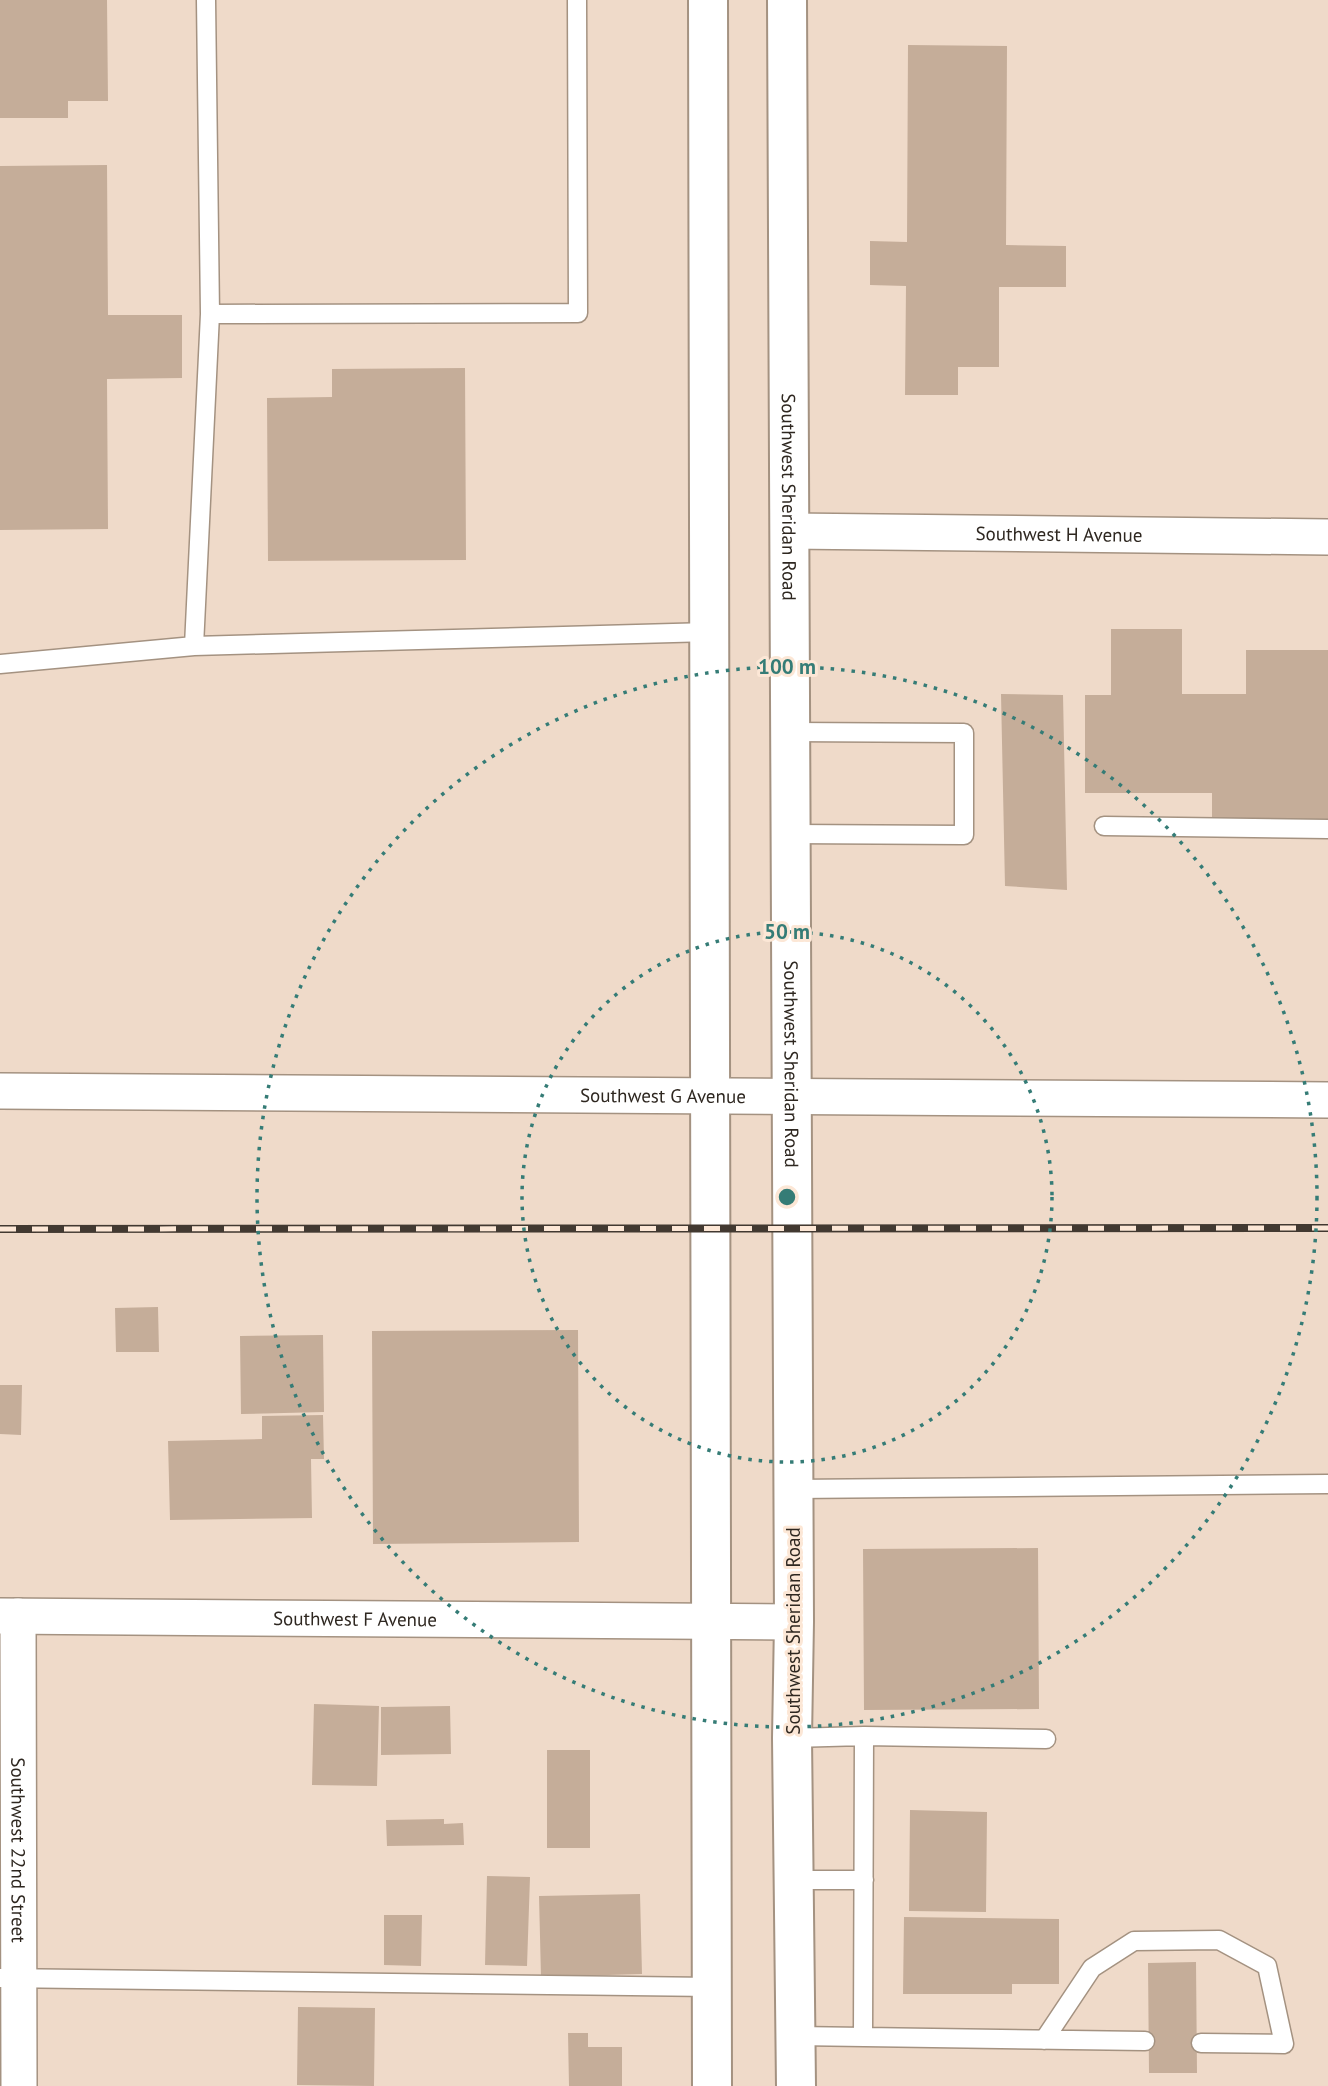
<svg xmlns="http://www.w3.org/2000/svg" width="1328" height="2086" font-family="'PT Sans',sans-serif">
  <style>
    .building { fill: #c5ad99 }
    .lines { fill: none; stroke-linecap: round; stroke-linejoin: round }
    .lane-casing { stroke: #a49281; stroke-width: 21 }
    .street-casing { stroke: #a49281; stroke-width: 38 }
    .primary-casing { stroke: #a49281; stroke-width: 42 }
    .lane { stroke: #fff; stroke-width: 18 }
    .street { stroke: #fff; stroke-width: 35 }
    .primary { stroke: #fff; stroke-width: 38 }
    .rail-casing { stroke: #423931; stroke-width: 8 }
    .rail { stroke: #fce7d6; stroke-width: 5; stroke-dasharray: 16; stroke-linecap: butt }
    .ring { fill: none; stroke: #357c76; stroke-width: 3.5; stroke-dasharray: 3.5 7 }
    .labels { text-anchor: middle; stroke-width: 6; stroke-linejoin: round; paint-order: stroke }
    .street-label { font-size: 19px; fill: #2e2720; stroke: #fce7d6 }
    .centre { fill: #357c76; stroke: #fce7d6; stroke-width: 3.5 }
    .ring-label { font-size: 21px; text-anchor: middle; font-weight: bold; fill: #357c76; stroke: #fce7d6; stroke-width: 6; stroke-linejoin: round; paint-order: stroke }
  </style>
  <rect width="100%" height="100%" fill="#efdac9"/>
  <path class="building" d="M 0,0 L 107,0 L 108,101 L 68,101 L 68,118 L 0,118 Z
    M 908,45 L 1007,46 L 1006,245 L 1066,246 L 1066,287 L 999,287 L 999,367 L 958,367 L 958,395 L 905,395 L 906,286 L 870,285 L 870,241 L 907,242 Z
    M 107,165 L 108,315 L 182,315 L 182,378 L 107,379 L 108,529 L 0,530 L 0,166 Z
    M 465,368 L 466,560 L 268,561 L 267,398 L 332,397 L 332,369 Z
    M 1111,629 L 1182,629 L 1182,694 L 1246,694 L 1246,650 L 1328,650 L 1328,819 L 1212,819 L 1212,793 L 1085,793 L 1085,695 L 1111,695 Z
    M 1001,694 L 1063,695 L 1067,890 L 1005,886 Z
    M 158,1307 L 159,1352 L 116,1352 L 115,1308 Z
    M 578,1330 L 579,1542 L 373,1544 L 372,1331 Z
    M 323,1335 L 324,1412 L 241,1414 L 240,1336 Z
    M 0,1385 L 22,1385 L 21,1435 L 0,1434 Z
    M 323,1415 L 324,1459 L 311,1459 L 312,1518 L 170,1520 L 168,1441 L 262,1439 L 262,1416 Z
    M 1038,1548 L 1039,1709 L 864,1710 L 863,1549 Z
    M 314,1704 L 379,1706 L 377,1786 L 312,1785 Z
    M 450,1706 L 451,1754 L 381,1755 L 381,1707 Z
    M 547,1750 L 590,1750 L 590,1848 L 547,1848 Z
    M 910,1810 L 987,1812 L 986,1912 L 909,1911 Z
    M 444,1819 L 444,1824 L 463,1823 L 464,1845 L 387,1846 L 386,1820 Z
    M 487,1876 L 530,1877 L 527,1966 L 485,1965 Z
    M 640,1894 L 642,1974 L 541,1977 L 539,1896 Z
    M 384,1915 L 422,1915 L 421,1966 L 384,1965 Z
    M 904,1917 L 1059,1919 L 1059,1984 L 1012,1984 L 1012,1994 L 903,1994 Z
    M 1196,1962 L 1197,2073 L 1149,2073 L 1148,1963 Z
    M 298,2007 L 375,2008 L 374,2086 L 297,2085 Z
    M 568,2033 L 588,2033 L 588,2047 L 622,2047 L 622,2086 L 569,2086 Z"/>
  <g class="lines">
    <defs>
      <path id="lane" d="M 210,314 L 578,313 L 577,0
        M 194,646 L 210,314 L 206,0
        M 0,664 L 194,646 L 710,632
        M 790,732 L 964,733 L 964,835 L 791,834
        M 1104,826 L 1328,829
        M 794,1489 L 1328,1484
        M 864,1736 L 1046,1739
        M 792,1738 L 864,1736 L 863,2037
        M 794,1880 L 864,1880
        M 0,1978 L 712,1987
        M 796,2036 L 1145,2041
        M 1044,2040 L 1092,1968 L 1134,1941 L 1219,1940 L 1267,1966 L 1284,2044 L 1201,2043"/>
      <g id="street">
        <path id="s1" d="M 789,531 L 1328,537"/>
        <path id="s2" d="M 0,1091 L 1328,1100"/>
        <path id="s3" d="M 0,1616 L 794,1622"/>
        <path id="s4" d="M 18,1616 L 19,2086"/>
      </g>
      <g id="primary">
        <path d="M 708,0 L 712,2086"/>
        <path id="s5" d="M 787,0 L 794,1622 L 792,1738 L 796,2086"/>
      </g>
    </defs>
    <use href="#lane" class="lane-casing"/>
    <use href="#street" class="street-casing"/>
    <use href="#primary" class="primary-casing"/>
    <use href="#lane" class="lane"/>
    <use href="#street" class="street"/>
    <use href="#primary" class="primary"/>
    <defs>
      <path id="rail" d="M 0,1229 L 1328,1228"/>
    </defs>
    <use href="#rail" class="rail-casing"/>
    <use href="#rail" class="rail"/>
  </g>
  <g class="ring">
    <circle cx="787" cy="1197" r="265"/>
    <circle cx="787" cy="1197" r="530"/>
  </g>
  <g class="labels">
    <g class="street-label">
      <text dy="7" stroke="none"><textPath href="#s5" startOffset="497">Southwest Sheridan Road</textPath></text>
      <text dy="7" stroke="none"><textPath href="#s1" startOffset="270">Southwest H Avenue</textPath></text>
      <text dy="7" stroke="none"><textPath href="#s5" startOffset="1064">Southwest Sheridan Road</textPath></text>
      <text dy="7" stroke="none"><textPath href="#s2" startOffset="663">Southwest G Avenue</textPath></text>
      <text dy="7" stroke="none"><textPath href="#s3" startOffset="355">Southwest F Avenue</textPath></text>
      <text transform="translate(793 1631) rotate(-90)" y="7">Southwest Sheridan Road</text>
      <text dy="7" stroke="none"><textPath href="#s4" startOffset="234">Southwest 22nd Street</textPath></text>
    </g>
  </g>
  <circle cx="787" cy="1197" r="10" class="centre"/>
  <g class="ring-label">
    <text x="787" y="674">100 m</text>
    <text x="787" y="939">50 m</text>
  </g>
</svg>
